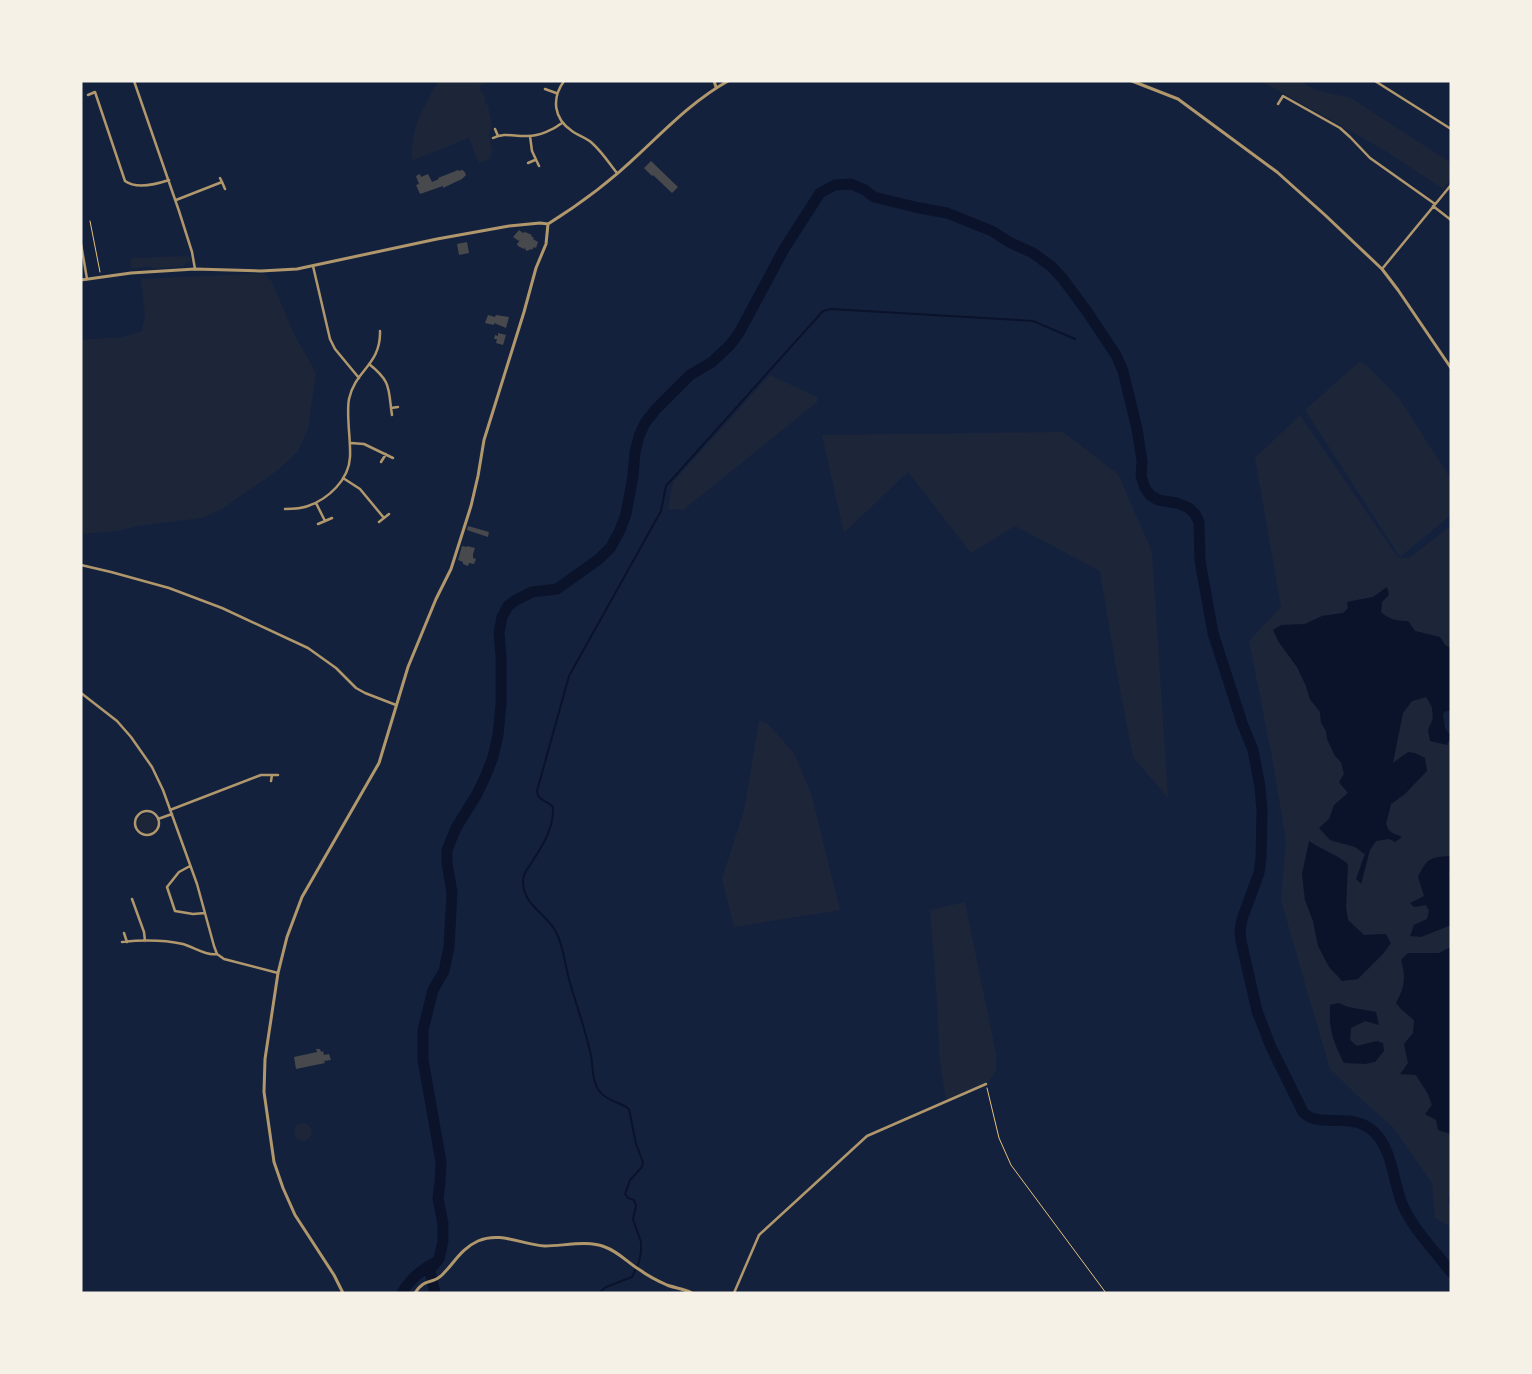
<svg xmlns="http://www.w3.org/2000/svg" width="1532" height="1374" font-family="Helvetica,sans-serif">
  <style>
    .green { fill: #1d2539; fill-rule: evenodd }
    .water { fill: #0b132b }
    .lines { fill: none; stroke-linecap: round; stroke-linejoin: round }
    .stream { stroke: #0b132b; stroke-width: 2 }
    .river { stroke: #0b132b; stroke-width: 11 }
    .building { fill: #48494c }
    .path { stroke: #e5c07b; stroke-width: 1 }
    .minor { stroke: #b1986c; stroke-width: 2.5 }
    .tertiary { stroke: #b1986c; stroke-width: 3 }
  </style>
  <rect width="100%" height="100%" fill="#14213d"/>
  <path class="green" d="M 439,81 L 488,81 L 479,87 L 485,98 L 485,104 L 488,105 L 492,126 L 489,135 L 491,141 L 490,142 L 492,152 L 489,159 L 479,163 L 469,138 L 413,160 C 411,152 412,148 413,140 C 417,116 426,102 439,81 Z
    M 1261,81 L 1301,81 L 1315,90 L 1351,98 L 1451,163 L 1451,179 L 1443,189 L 1384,150 Z
    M 188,256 L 190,257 L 191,260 L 183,266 L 153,269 L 149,266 L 131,269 L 130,261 L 131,258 Z
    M 248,274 L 264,274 L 272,282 L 294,334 L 316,373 L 308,429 L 298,451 L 278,470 L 222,509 L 202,518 L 137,526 L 117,531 L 81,534 L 81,340 L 123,337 L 142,331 L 145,315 L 141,279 Z
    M 1359,362 L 1365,364 L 1398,397 L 1451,479 L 1451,515 L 1400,557 L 1305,410 Z
    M 770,375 L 817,397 L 817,402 L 683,510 L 668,509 L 673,482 Z
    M 1300,415 L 1398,558 L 1409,558 L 1451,526 L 1451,648 L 1445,645 L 1440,637 L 1415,631 L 1408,621 C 1397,621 1389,619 1381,612 L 1382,602 L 1373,597 L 1347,602 L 1348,608 L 1343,613 L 1322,616 L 1305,624 L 1281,625 L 1278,641 L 1297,667 L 1306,686 L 1310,700 L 1320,712 L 1321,723 L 1326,731 L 1327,739 L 1335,756 L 1341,762 L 1344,774 L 1339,783 L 1348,793 C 1328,811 1329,814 1330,840 L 1355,847 L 1365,855 L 1360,865 L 1361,883 L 1370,850 L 1376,841 L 1401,836 L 1392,833 L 1388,829 L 1386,824 L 1391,804 L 1405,794 L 1392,764 L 1395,749 L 1403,713 L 1412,701 L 1426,697 C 1435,710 1434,715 1428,730 L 1447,745 L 1451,738 L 1451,859 L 1450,856 L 1424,896 L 1414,907 L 1426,905 L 1429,911 L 1427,919 L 1414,925 L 1421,937 L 1451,925 L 1451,947 L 1439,953 L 1408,953 L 1401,960 C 1406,977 1405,987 1396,1003 L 1401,1009 L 1414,1020 L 1413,1033 L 1404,1044 L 1408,1063 L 1428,1094 L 1436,1120 L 1450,1134 L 1451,1132 L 1451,1195 L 1447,1200 L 1449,1204 L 1451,1203 L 1451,1227 L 1435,1218 L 1432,1183 L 1393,1127 L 1363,1101 L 1330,1069 L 1308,994 L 1281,900 L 1286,839 L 1271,752 L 1249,641 L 1281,607 L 1255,458 ZM 1310,841 L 1323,850 L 1338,856 L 1348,920 L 1364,935 L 1386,934 L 1318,946 L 1313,921 L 1305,900 L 1302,874 ZM 1338,1003 L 1348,1007 L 1376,1012 L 1365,1021 L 1351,1027 L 1350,1040 L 1357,1046 L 1377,1041 L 1354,1063 L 1344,1063 L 1333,1038 L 1329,1022 Z
    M 1063,432 L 1118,474 L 1152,552 L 1168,798 L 1133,757 L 1117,673 L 1100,571 L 1015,526 L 971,553 L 908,472 L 844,533 L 822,435 Z
    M 759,721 L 767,723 L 794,753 L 811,793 L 840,910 L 734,927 L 722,878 L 744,811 Z
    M137 824a10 10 0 1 1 20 0a10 10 0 1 1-20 0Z
    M 965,902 L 996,1054 L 996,1071 L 989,1081 L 946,1100 L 940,1062 L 936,985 L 930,910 Z
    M294 1132a9 9 0 1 1 18 0a9 9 0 1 1-18 0Z"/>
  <path class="water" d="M 1387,587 L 1389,595 L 1382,602 L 1381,612 C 1389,620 1397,621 1408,621 L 1415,631 L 1440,637 L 1445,645 L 1451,648 L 1451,710 L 1444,712 L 1443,716 L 1445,728 L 1451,736 L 1447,745 L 1430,741 L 1428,730 L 1433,719 L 1432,707 L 1426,697 L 1412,701 L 1403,713 L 1393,763 L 1408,752 L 1415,753 L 1425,758 L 1427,771 L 1405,794 L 1391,804 L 1386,824 L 1388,829 L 1392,833 L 1402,837 L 1395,842 L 1389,839 L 1376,841 L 1370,850 L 1361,884 L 1356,879 L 1365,854 L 1355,847 L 1330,840 L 1319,828 L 1329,819 L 1334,805 L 1348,793 L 1339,782 L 1344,774 L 1341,762 L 1335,756 L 1327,739 L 1326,731 L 1321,723 L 1320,712 L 1310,699 L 1306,686 L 1297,667 L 1278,641 L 1273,630 L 1281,625 L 1305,624 L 1322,616 L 1343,613 L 1348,608 L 1347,602 L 1373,597 Z
    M 1309,841 C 1322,850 1336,854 1348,864 L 1346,908 L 1348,920 L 1364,935 L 1386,934 L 1391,943 L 1383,954 L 1358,979 L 1342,981 L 1329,967 L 1318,946 L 1313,921 L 1305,900 L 1302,874 Z
    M 1450,856 L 1451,870 L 1449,873 L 1451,877 L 1451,925 L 1421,937 L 1410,936 L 1414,925 L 1427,919 L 1429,911 L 1426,905 L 1414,907 L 1410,903 L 1424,896 L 1418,877 C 1427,859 1429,857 1450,856 Z
    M 1451,947 L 1451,1132 L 1450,1134 L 1438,1130 L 1436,1120 L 1425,1114 L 1432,1105 L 1428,1094 L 1416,1075 L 1400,1074 L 1408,1063 L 1404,1044 L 1413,1033 L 1414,1020 L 1401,1009 L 1396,1003 C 1405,987 1406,977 1401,960 L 1408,953 L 1439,953 Z
    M 1338,1003 L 1348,1007 L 1376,1012 L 1379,1025 L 1365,1021 L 1351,1028 L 1350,1040 L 1357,1046 L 1377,1041 L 1383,1043 L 1384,1051 L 1375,1062 L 1365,1064 L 1344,1063 C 1333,1042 1329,1030 1330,1005 Z"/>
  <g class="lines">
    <path class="stream" d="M 599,1293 L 606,1287 L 632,1277 L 639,1262 L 641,1252 L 641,1242 L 633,1219 L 636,1206 L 634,1200 L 628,1198 L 625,1194 L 630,1180 L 642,1167 L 643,1162 L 636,1144 L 629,1109 C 620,1102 607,1101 600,1092 C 592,1082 593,1067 591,1056 C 586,1031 577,1007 570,983 C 565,966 564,947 556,932 C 547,914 523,905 523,882 C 523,873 527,870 532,862 C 543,845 554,828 553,807 C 547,800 537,801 537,791 L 569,676 L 661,511 L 666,486 L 823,311 L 831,309 L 1033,321 L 1075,339"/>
    <path class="river" d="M 402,1293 C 410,1279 420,1271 434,1263
      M 435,1293 L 430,1272 L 431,1268 L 439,1259 L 443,1241 L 443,1224 L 438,1198 L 440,1182 L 441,1162 L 423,1060 L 423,1030 L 433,990 L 444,971 L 449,947 L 452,892 L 447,863 L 447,850 L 456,828 L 477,794 L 486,775 L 493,757 L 498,735 L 501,705 L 501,656 L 499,633 L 502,617 L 508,606 L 516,600 L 532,592 L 557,589 L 599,559 L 611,547 L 620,530 L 626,514 L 633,476 L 635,452 L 639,436 L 645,423 L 656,409 L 690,375 L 712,362 L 730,345 L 739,333 L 784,249 L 820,193 L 835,185 L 851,184 L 865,190 L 874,197 L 919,208 L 947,213 L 992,231 L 1009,242 L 1033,253 L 1052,267 L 1063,279 L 1088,313 L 1116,355 L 1123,371 L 1137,429 L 1142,461 L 1141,476 L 1145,488 L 1150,495 L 1158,500 L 1177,503 L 1189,508 L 1195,514 L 1199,522 L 1200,561 L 1213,633 L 1242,723 L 1253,750 L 1260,787 L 1262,811 L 1261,858 L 1259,873 L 1242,919 L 1240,931 L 1241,941 L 1257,1011 L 1271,1047 L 1303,1112 C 1320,1130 1351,1110 1374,1132 C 1393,1150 1393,1183 1403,1206 C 1414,1230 1435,1251 1451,1272"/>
  </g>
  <path class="building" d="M 651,161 L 678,187 L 672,193 L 653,175 L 652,176 L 644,168 Z
    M 458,170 L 459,171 L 462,170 L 464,171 L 466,175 L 462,179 L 443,188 L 443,186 L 420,194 L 416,185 L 419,184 L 416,176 L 420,174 L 421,177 L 428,174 L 432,182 L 439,179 L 438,178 Z
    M 519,230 L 523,233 L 525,232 L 532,235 L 531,236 L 534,238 L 533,239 L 538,242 L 536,248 L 534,247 L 532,250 L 531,249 L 527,251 L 525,249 L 525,247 L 524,249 L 518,246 L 517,244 L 521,239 L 519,241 L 513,237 Z
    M 467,242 L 469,253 L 459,255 L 457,244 Z
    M 488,315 L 495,317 L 496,315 L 509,317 L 506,328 L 494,323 L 494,325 L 485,323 Z
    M 498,333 L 506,335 L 503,345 L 496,343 L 497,339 L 494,339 L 495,335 L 498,336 Z
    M 468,526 L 489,532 L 488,537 L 467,530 Z
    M 462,546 L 467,547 L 467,546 L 475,548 L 473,554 L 473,558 L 476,559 L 474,564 L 469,563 L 468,566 L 463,564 L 463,562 L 458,560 Z
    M 316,1049 L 320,1049 L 321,1052 L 323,1051 L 324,1055 L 329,1054 L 331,1060 L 324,1061 L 325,1063 L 296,1069 L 294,1057 L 317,1052 Z"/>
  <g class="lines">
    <path class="path" d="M 90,221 L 100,272
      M 987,1088 L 999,1138 L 1011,1165 L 1106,1293"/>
    <path class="minor" d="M 134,81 L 179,211 L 192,252 L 195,269
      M 564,81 C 551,99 554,119 572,131 C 579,136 587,138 592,143 C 602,152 609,163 617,173
      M 1375,81 L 1451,129
      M 545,89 L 556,93
      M 88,95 L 95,92 L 125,181 C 136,189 157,184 169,180
      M 1278,104 L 1283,96 L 1340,128 L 1350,137 L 1370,158 L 1435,204
      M 495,129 L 498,136
      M 530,136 L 532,151 L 539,166
      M 493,138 C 505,132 515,137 528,136 C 539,136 553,130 562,123
      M 528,163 L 535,160
      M 220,178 L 222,182
      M 176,200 L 222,182 L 225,189
      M 1433,206 L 1451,220
      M 81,244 L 87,279
      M 313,266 L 330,339 L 335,349 L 359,378
      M 1382,269 L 1451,185
      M 369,364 C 392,382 388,389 392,415
      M 391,408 L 398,407
      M 351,443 L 364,444 L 393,458
      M 381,462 L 386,454
      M 343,478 L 360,489 L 384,518 L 389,514
      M 316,503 L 325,521 L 332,518
      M 285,509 C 292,509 300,509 308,506 C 328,499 349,480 350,457 C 351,440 346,415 349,399 C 355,370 381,365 380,331
      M 379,522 L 384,518
      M 318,524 L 325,521
      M 81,565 L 111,572 L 169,588 L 222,608 L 308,648 L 336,668 L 356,688 L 365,693 L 396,705
      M 81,693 L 117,721 L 131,737 L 152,767 L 163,790 L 197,884 L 214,946 L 217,954 L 224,959 L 278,973
      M 271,781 L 272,775
      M 170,810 L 261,775 L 278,775
      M135 823a12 12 0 1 1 24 0a12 12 0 1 1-24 0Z
      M 158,819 L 172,814
      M 190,866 L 179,872 L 167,887 L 175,911 L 193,914 L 205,913
      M 132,899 L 144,932 L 145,941
      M 124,933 L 127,942
      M 122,942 C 141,940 164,940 183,944 C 194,947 206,956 217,954
      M 734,1293 L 759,1235 L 867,1136 L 986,1084"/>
    <path class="tertiary" d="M 714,81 L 716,87
      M 1132,81 L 1178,99 L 1277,172 L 1325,215 L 1382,269 L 1398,290 L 1451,368
      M 548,224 C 580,204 612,180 639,154 C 667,128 694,100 728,81
      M 81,280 L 131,273 L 195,269 L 261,271 L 297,269 L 437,239 L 509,226 L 540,223 L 548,224
      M 343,1293 L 334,1275 L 295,1215 L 283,1188 L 274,1162 L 264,1092 L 265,1059 L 278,973 L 287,937 L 302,897 L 379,763 L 408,667 L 436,599 L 451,569 L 471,506 L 478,476 L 484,440 L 524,312 L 536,268 L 546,244 L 548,224
      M 415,1293 C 425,1277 432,1285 442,1275 C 454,1263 462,1248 478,1241 C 501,1231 522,1245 545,1246 C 563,1246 588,1240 605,1247 C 619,1252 628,1263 640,1270 C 648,1276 658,1281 667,1285 C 675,1288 684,1289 692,1293"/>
  </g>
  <rect width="1532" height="1374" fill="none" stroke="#f6f1e7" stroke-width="165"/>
</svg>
